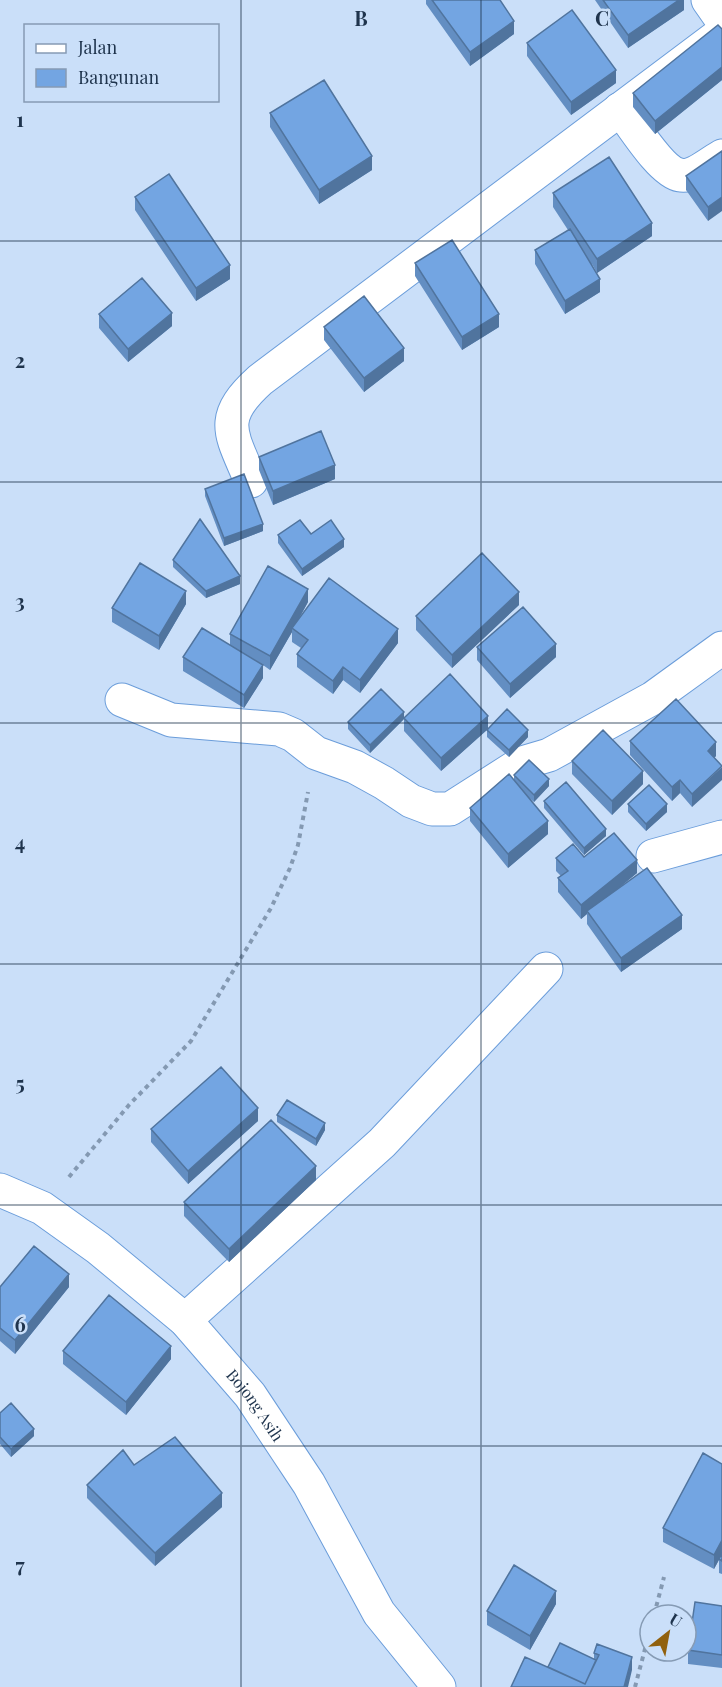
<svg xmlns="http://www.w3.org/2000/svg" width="722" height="1687" font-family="'Playfair Display',serif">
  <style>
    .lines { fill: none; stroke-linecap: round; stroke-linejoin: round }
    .street-casing { stroke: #6b9dda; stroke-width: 35 }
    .path { stroke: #8499b2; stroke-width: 4; stroke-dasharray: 4.5 4.5; stroke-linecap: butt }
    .street { stroke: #fff; stroke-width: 33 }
    .wall { fill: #638ec2 }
    .shaded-wall { fill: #50749e }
    .building { fill: #73a5e2; stroke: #50749e; stroke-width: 1.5 }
    .grid { fill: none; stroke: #1f344d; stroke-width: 1.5; stroke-opacity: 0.55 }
    .labels { text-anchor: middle; stroke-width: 5; stroke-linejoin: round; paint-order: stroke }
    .street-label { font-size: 16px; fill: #1f344d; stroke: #cadff9 }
    .grid-label { font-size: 20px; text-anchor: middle; font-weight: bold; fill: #1f344d; stroke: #cadff9; stroke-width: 5; stroke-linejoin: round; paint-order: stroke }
  </style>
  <rect width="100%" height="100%" fill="#cadff9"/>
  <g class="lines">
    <defs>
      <g id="street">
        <path d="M 708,0 L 722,20"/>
        <path d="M 620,109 C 632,124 661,172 680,175 C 693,178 711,162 722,156"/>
        <path d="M 251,481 C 231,433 217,419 260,380 L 722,33"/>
        <path d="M 122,700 L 171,720 L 279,729 L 293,735 L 316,753 L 355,767 L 384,783 L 411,801 L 432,809 L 450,809 L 522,763 L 549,755 L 653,698 L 722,648"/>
        <path d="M 653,856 L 722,837"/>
        <path id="s1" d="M 0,1190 L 42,1208 L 98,1248 L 185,1320 L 250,1395 L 309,1484 L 379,1613 L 439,1687"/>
        <path d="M 185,1320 L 382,1143 L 546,969"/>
      </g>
    </defs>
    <use href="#street" class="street-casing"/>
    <path class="path" d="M 69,1177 L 129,1105 L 191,1041 L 271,908 L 290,868 L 298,845 L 308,792
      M 654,1615 L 664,1577
      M 635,1687 L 650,1630"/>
    <use href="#street" class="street"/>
  </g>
  <path class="wall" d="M 426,0 L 500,0 L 514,34 L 470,66 L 426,4 Z
    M 595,0 L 684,0 L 684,10 L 628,48 Z
    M 722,29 L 722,80 L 655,134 L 633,107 L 633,93 Z
    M 527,43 L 616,83 L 571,115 L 527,56 Z
    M 270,113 L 372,170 L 319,204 L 270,127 Z
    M 722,151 L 708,221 L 686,190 L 686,176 Z
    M 553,193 L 652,236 L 597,273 L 592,264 L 600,292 L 565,314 L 535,264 L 535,250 L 568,230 L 553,207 Z
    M 135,197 L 230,279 L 196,301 L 135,210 Z
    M 415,263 L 499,327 L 462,350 L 415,276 Z
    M 99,314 L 172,326 L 128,362 L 99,328 Z
    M 324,327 L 404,361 L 364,392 L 324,340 Z
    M 259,457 L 335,479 L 273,505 L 259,470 Z
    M 205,489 L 263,531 L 224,546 L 205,496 Z
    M 311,534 L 344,547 L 302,576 L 278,543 L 278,535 Z
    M 173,560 L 240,584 L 206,598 L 173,567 Z
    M 308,602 L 300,617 L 398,643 L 360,693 L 343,680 L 333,694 L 297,667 L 297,654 L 301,648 L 292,642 L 292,632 L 270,670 L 263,665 L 263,678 L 244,708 L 183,671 L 183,657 L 230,645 L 230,634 Z
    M 186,604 L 159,650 L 112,622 L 112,608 Z
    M 519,605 L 452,668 L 416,630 L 416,616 Z
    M 477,647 L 556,657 L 510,698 L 477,660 Z
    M 404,718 L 488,729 L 441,771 L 404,731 Z
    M 404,719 L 370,753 L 348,729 L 348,722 Z
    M 487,730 L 528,737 L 509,757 L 487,737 Z
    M 630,741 L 716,756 L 714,758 L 692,807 L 680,793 L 672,801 L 630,755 Z
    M 572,761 L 643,784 L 612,815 L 572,774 Z
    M 514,775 L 549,786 L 534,802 L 528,797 L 548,834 L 508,868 L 470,821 L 470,808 L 514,779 Z
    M 544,801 L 606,836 L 584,855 L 544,808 Z
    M 628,804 L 667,812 L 646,831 L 628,812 Z
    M 584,857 L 637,873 L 619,888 L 682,929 L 621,972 L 587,924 L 587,914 L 581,919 L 558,892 L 558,878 L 561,876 L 556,871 L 556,858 Z
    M 277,1115 L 325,1130 L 316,1146 L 277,1122 Z
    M 258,1121 L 188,1184 L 151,1142 L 151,1129 Z
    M 316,1180 L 229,1262 L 184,1216 L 184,1202 Z
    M 0,1287 L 69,1287 L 15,1354 L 0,1341 Z
    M 63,1351 L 171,1359 L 126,1415 L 63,1364 Z
    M 0,1413 L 34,1436 L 11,1457 L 0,1444 Z
    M 722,1464 L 722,1574 L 719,1573 L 719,1560 L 714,1569 L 663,1542 L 663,1528 Z
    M 134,1465 L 222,1507 L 155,1566 L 87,1498 L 87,1485 Z
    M 556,1604 L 530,1650 L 487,1625 L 487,1611 Z
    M 722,1606 L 722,1668 L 688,1664 L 688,1650 Z
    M 594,1653 L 632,1670 L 548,1667 L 594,1659 Z"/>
  <path class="shaded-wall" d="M 679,0 L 684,0 L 684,10 L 628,48 L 628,35 Z
    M 514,21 L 514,34 L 470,66 L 470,52 Z
    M 722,67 L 722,80 L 655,134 L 655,121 Z
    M 616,70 L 616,83 L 571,115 L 571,102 Z
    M 372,156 L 372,170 L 319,204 L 319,190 Z
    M 722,197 L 722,211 L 708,221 L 708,207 Z
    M 652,223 L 652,236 L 597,273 L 597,259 Z
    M 230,265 L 230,279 L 196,301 L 196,288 Z
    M 600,279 L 600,292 L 565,314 L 565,301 Z
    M 172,313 L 172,326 L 128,362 L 128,349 Z
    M 499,314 L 499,327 L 462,350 L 462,337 Z
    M 404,348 L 404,361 L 364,392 L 364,378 Z
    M 335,465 L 335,479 L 273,505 L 273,491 Z
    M 263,524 L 263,531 L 224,546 L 224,538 Z
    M 344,539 L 344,547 L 302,576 L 302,569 Z
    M 240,576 L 240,584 L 206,598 L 206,591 Z
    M 308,589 L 308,602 L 293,629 L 292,628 L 292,632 L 270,670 L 270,656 Z
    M 186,591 L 186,604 L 159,650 L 159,636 Z
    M 519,592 L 519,605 L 452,668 L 452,655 Z
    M 398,629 L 398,643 L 360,693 L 360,680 Z
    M 556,644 L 556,657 L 510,698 L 510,684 Z
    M 263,665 L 263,678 L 244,708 L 244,695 Z
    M 343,667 L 343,680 L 333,694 L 333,681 Z
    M 404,712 L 404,719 L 370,753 L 370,745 Z
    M 488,716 L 488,729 L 441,771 L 441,758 Z
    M 528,730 L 528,737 L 509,757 L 509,750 Z
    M 716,742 L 716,756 L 708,764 L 708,751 Z
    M 722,767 L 722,780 L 692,807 L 692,794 Z
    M 643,771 L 643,784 L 612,815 L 612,801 Z
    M 549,779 L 549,786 L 534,802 L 534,795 Z
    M 680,780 L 680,793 L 672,801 L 672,787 Z
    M 667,804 L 667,812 L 646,831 L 646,824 Z
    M 548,821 L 548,834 L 508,868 L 508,854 Z
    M 606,829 L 606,836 L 584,855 L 584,848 Z
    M 637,860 L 637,873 L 588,913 L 587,911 L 587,914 L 581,919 L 581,905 Z
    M 682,915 L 682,929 L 621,972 L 621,958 Z
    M 258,1108 L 258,1121 L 188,1184 L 188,1171 Z
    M 325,1123 L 325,1130 L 316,1146 L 316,1139 Z
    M 316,1166 L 316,1180 L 229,1262 L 229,1249 Z
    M 69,1274 L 69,1287 L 15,1354 L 15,1340 Z
    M 171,1346 L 171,1359 L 126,1415 L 126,1402 Z
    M 34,1429 L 34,1436 L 11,1457 L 11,1449 Z
    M 222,1493 L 222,1507 L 155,1566 L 155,1553 Z
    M 722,1540 L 722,1554 L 714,1569 L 714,1555 Z
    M 556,1591 L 556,1604 L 530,1650 L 530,1636 Z
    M 632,1657 L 632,1670 L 628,1687 L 624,1687 Z"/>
  <path class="building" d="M 432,0 L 500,0 L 514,21 L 470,52 Z
    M 603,0 L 679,0 L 628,35 Z
    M 572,10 L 616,70 L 571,102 L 527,43 Z
    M 718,25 L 722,29 L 722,67 L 655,121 L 633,93 Z
    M 324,80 L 372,156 L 319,190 L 270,113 Z
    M 722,151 L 722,197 L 708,207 L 686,176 Z
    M 609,157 L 652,223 L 597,259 L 553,193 Z
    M 169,174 L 230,265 L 196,288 L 135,197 Z
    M 570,229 L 600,279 L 565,301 L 535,250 Z
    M 452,240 L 499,314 L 462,337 L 415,263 Z
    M 142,278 L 172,313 L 128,349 L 99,314 Z
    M 364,296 L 404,348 L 364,378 L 324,327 Z
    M 321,431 L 335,465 L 273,491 L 259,457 Z
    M 244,474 L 263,524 L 224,538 L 205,489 Z
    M 200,519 L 240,576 L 206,591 L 173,560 Z
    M 300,520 L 311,534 L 331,520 L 344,539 L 302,569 L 278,535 Z
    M 482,553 L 519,592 L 452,655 L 416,616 Z
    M 140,563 L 186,591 L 159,636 L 112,608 Z
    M 268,566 L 308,589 L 270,656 L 230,634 Z
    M 329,578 L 398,629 L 360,680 L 343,667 L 333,681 L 297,654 L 308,640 L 292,628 Z
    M 523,607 L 556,644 L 510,684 L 477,647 Z
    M 202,628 L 263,665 L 244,695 L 183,657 Z
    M 450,674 L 488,716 L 441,758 L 404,718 Z
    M 381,689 L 404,712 L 370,745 L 348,722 Z
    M 676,699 L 716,742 L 708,751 L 722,766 L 692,794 L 680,780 L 672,787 L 630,741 Z
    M 507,709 L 528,730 L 509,750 L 487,730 Z
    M 603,730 L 643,771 L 612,801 L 572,761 Z
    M 529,760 L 549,779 L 534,795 L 514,775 Z
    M 509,774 L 548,821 L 508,854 L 470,808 Z
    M 566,782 L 606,829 L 584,848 L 544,801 Z
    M 649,785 L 667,804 L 646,824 L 628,804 Z
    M 614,833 L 637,860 L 581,905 L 558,878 L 568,871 L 556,858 L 573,844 L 584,857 Z
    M 647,868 L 682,915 L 621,958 L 587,911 Z
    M 221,1067 L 258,1108 L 188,1171 L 151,1129 Z
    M 287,1100 L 325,1123 L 316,1139 L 277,1115 Z
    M 271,1120 L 316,1166 L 229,1249 L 184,1202 Z
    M 34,1246 L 69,1274 L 15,1340 L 0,1328 L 0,1287 Z
    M 109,1295 L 171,1346 L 126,1402 L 63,1351 Z
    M 11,1403 L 34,1429 L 11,1449 L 0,1437 L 0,1413 Z
    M 175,1437 L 222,1493 L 155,1553 L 87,1485 L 123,1450 L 134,1465 Z
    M 703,1453 L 722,1464 L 722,1540 L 714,1555 L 663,1528 Z
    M 722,1553 L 722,1561 L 719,1559 Z
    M 514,1565 L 556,1591 L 530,1636 L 487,1611 Z
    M 695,1602 L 722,1606 L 722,1655 L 688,1650 Z
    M 560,1643 L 596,1660 L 585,1684 L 548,1667 Z
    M 597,1644 L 632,1657 L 624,1687 L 511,1687 L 525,1657 L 585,1684 L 599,1655 L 594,1653 Z"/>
  <path class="grid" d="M 241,0 L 241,1687M 481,0 L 481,1687M 0,241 L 722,241M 0,482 L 722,482M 0,723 L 722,723M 0,964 L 722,964M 0,1205 L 722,1205M 0,1446 L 722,1446"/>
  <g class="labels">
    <g class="street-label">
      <text dy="6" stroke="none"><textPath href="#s1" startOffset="338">Bojong Asih</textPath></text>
    </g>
  </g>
  <g class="grid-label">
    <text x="361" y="26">B</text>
    <text x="602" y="26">C</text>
    <text x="20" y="127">1</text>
    <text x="20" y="368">2</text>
    <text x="20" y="609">3</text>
    <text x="20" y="850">4</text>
    <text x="20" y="1091">5</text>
    <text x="20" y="1332">6</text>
    <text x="20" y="1573">7</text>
  </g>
  <rect x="24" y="24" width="195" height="78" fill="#cadff9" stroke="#869bb4" stroke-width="1.5"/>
  <rect x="36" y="44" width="30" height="9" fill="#ffffff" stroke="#869bb4" stroke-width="1.5"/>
  <text x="78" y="54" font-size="18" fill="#1f344d">Jalan</text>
  <rect x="36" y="69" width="30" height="18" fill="#73a5e2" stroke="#869bb4" stroke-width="1.5"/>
  <text x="78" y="84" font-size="18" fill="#1f344d">Bangunan</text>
  <g transform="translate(668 1633) rotate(31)"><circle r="28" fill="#cadff9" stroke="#869bb4" stroke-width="1.5"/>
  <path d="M0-4.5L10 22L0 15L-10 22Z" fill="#91610e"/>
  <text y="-9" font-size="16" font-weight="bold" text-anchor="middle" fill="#1f344d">U</text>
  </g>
</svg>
